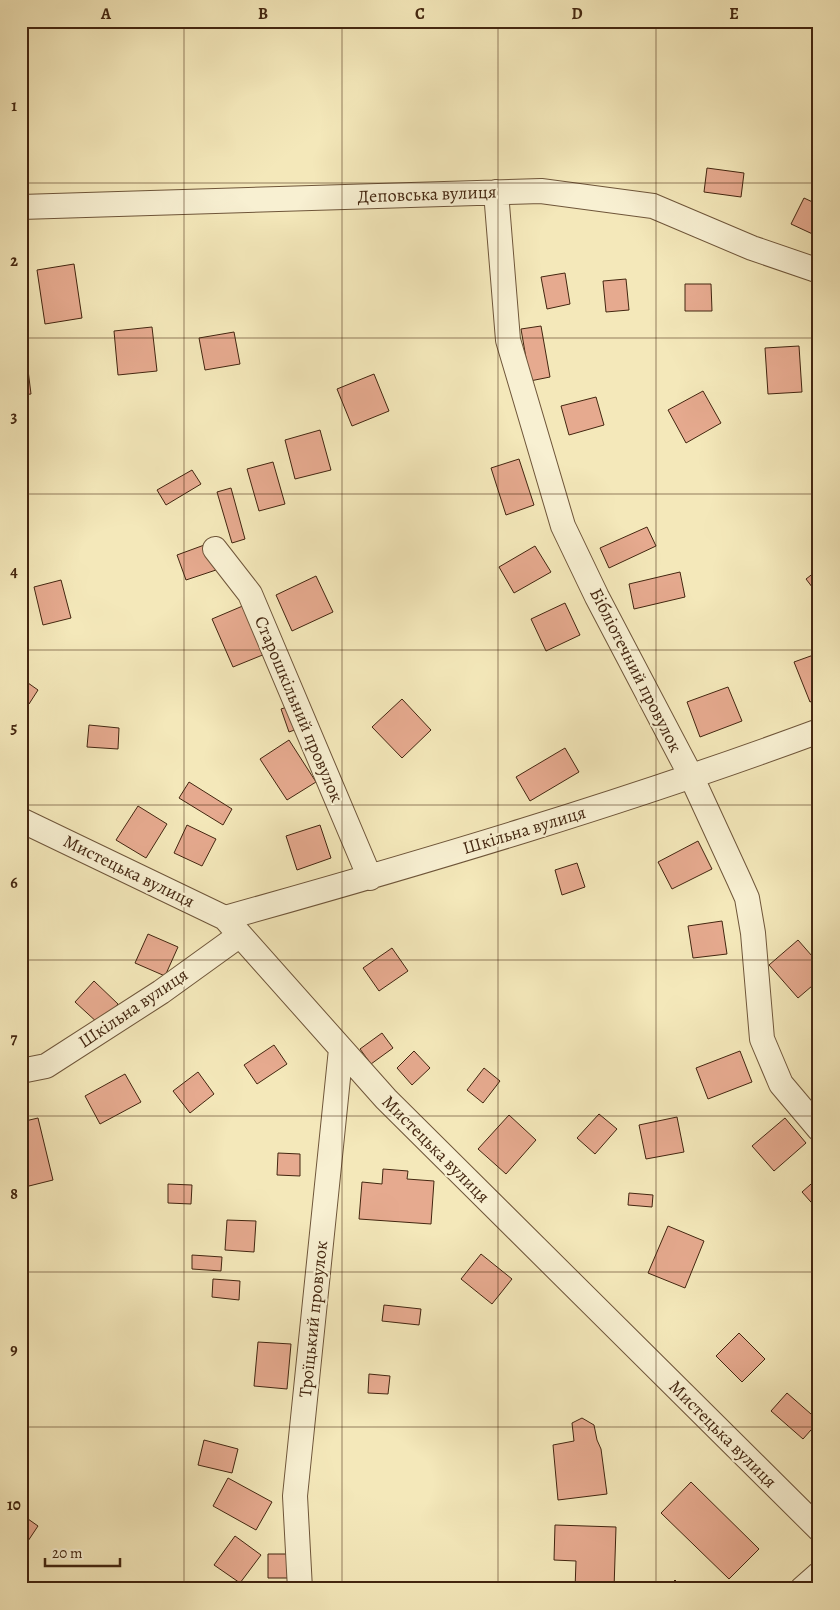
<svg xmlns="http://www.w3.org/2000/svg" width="840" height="1610" font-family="Alegreya,serif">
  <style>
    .building { fill: #e6aa8f; stroke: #432610 }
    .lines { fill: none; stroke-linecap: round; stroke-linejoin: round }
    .street-casing { stroke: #6f563a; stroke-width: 26 }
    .street { stroke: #f8f0d2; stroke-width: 24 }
    .grid { fill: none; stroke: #432610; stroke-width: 1; stroke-opacity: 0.55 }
    .labels { text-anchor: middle; stroke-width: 4.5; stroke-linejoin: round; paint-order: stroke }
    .street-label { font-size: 18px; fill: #432610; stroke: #f8f0d2 }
    .neatline { fill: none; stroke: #432610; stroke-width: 2 }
    .grid-label { font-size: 16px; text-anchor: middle; font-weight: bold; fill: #432610 }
  </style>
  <rect width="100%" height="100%" fill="#f4e8ba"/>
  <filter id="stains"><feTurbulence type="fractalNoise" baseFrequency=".004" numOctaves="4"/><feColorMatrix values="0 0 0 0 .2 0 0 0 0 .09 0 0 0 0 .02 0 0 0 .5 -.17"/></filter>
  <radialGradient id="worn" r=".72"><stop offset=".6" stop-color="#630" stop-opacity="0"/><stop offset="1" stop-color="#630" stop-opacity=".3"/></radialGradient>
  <path class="building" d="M 707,168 L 744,173 L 741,197 L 704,192 Z
    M 804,198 L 819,205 L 819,237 L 791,224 Z
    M 74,264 L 82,318 L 45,324 L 37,270 Z
    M 565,273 L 570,304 L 547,309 L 541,277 Z
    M 626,279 L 629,310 L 606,312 L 603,281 Z
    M 685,284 L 711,284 L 712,311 L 685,311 Z
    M 541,326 L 550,377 L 530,381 L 521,329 Z
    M 152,327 L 157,371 L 118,375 L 114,331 Z
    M 234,332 L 240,364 L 205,370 L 199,338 Z
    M 799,346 L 802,392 L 768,394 L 765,348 Z
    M 26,354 L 31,394 L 21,395 L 21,355 Z
    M 374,374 L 389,411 L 352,426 L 337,389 Z
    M 703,391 L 721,423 L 686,443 L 668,410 Z
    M 596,397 L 604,425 L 569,435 L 561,406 Z
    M 320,430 L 331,470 L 295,479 L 285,440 Z
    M 519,459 L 534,505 L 506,515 L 491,468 Z
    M 273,462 L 285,504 L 259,511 L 247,469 Z
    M 192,470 L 201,484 L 166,505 L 157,490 Z
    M 231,488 L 245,539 L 232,543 L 217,492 Z
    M 647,527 L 656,546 L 609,568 L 600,548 Z
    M 207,544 L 216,570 L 186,580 L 177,555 Z
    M 535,546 L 551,572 L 514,593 L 499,567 Z
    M 819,569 L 819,596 L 806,579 Z
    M 680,572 L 685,597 L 634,609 L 629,584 Z
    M 316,576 L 333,612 L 292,631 L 276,595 Z
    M 61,580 L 71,618 L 43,625 L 34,587 Z
    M 565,603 L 580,635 L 546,651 L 531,619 Z
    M 245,605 L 265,654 L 233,667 L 212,619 Z
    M 819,653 L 819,698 L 810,702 L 794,662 Z
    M 21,678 L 38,690 L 29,704 L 21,699 Z
    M 728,687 L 742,721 L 700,737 L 687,702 Z
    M 402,699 L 431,730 L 402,758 L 372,727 Z
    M 293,705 L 300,728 L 289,732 L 281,709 Z
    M 89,725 L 119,728 L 118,749 L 87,747 Z
    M 289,740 L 316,782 L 287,800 L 260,759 Z
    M 565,748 L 579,772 L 530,801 L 516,777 Z
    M 189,782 L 232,809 L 223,825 L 179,798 Z
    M 138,806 L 167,824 L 146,858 L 116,840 Z
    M 187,825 L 216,839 L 202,866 L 174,853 Z
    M 320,825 L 331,858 L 297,870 L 286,836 Z
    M 698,841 L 712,869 L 672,889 L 658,862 Z
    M 577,863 L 585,887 L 562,895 L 555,870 Z
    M 722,921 L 727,954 L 693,958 L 688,926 Z
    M 148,934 L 178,947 L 165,976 L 135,963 Z
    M 798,940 L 819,964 L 819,980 L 798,998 L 769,965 Z
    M 392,948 L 408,971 L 379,991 L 363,968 Z
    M 94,981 L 118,1004 L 99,1024 L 75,1002 Z
    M 382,1033 L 393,1048 L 371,1064 L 360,1049 Z
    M 274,1045 L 287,1064 L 257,1084 L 244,1065 Z
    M 414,1051 L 430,1068 L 412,1085 L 397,1068 Z
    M 740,1051 L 752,1082 L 708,1099 L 696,1068 Z
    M 484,1068 L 500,1081 L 483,1103 L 467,1090 Z
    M 198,1072 L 214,1094 L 190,1113 L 173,1091 Z
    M 125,1074 L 141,1102 L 100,1124 L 85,1096 Z
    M 599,1114 L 617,1129 L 595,1154 L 577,1138 Z
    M 509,1115 L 536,1140 L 506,1174 L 478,1149 Z
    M 677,1117 L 684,1152 L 646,1159 L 639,1125 Z
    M 38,1118 L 53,1180 L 21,1188 L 21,1122 Z
    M 785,1118 L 806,1143 L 774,1171 L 752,1146 Z
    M 278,1153 L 300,1154 L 300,1176 L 277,1175 Z
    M 383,1169 L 408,1171 L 407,1179 L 434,1181 L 431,1224 L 359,1219 L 362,1182 L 382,1184 Z
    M 819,1177 L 819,1211 L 802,1192 Z
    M 168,1184 L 192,1185 L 191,1204 L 168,1203 Z
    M 629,1193 L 653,1195 L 652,1207 L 628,1205 Z
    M 227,1220 L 256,1221 L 254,1252 L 225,1250 Z
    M 668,1226 L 704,1241 L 685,1288 L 648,1273 Z
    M 481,1254 L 512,1279 L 492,1304 L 461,1279 Z
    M 192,1255 L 222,1257 L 221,1271 L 192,1269 Z
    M 213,1279 L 240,1281 L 239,1300 L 212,1297 Z
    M 384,1305 L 421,1309 L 419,1325 L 382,1321 Z
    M 739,1333 L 765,1359 L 742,1382 L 716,1356 Z
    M 258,1342 L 291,1344 L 287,1389 L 254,1386 Z
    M 369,1374 L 390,1376 L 388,1394 L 368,1393 Z
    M 787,1393 L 819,1421 L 803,1439 L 771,1411 Z
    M 582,1418 L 594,1425 L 597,1440 L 601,1449 L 607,1494 L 558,1500 L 553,1445 L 574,1441 L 572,1423 Z
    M 204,1440 L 238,1449 L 232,1473 L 198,1465 Z
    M 228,1478 L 272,1502 L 256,1530 L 213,1506 Z
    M 691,1482 L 759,1549 L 729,1579 L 661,1513 Z
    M 21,1514 L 38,1526 L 22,1550 L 21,1549 Z
    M 555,1525 L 616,1527 L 614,1589 L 575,1589 L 576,1561 L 554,1560 Z
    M 235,1536 L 261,1555 L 240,1583 L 214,1565 Z
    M 268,1554 L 289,1554 L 289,1578 L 268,1578 Z
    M 675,1580 L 684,1589 L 666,1589 Z"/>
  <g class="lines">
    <defs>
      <path id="street" d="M 496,192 L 508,340 L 563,526 L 597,597 L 692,778 L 739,880 L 747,898 L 753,933 L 762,1039 L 781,1084 L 819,1129
        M 21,207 L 541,191 L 653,206 L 752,248 L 819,271
        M 215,549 L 250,594 L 370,878
        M 21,820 L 225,918 L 386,1099 L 819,1529
        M 225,918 C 425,862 624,803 819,731
        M 21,1071 L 46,1066 L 161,992 L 240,935
        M 300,1589 L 295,1496 L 341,1049
        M 802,1589 L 819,1574"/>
    </defs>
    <use href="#street" class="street-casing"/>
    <use href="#street" class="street"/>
  </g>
  <path class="grid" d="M 184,21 L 184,1589M 342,21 L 342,1589M 498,21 L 498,1589M 656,21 L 656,1589M 21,183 L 819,183M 21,338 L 819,338M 21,494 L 819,494M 21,650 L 819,650M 21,805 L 819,805M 21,960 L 819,960M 21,1116 L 819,1116M 21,1272 L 819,1272M 21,1427 L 819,1427"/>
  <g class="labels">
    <g class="street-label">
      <text transform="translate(427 194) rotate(-2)" y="6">Деповська вулиця</text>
      <text transform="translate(636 670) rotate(63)" y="6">Бібліотечний провулок</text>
      <text transform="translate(299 709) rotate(67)" y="6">Старошкільний провулок</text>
      <text transform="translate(524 830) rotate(-17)" y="6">Шкільна вулиця</text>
      <text transform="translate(129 871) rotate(26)" y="6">Мистецька вулиця</text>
      <text transform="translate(133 1008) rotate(-34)" y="6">Шкільна вулиця</text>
      <text transform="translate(436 1149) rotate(45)" y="6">Мистецька вулиця</text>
      <text transform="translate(313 1319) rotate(-84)" y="6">Троїцький провулок</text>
      <text transform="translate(723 1434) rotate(45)" y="6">Мистецька вулиця</text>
    </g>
  </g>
  <rect width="840" height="1610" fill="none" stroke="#f4e8ba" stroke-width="55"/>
  <path d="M45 1558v8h75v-8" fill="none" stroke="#432610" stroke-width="2.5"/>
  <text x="52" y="1558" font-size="15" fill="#432610" stroke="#f8f0d2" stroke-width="4" paint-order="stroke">20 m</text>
  <rect x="28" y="28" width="784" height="1554" class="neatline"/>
  <g class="grid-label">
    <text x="106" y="19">A</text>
    <text x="263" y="19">B</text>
    <text x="420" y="19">C</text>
    <text x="577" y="19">D</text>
    <text x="734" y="19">E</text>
    <text x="14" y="111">1</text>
    <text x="14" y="266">2</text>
    <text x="14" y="422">3</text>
    <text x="14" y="577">4</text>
    <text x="14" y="733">5</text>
    <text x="14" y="888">6</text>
    <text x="14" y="1044">7</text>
    <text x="14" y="1199">8</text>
    <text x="14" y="1355">9</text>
    <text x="14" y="1510">10</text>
  </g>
  <rect width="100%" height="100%" filter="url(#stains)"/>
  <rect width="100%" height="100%" fill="url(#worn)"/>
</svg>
